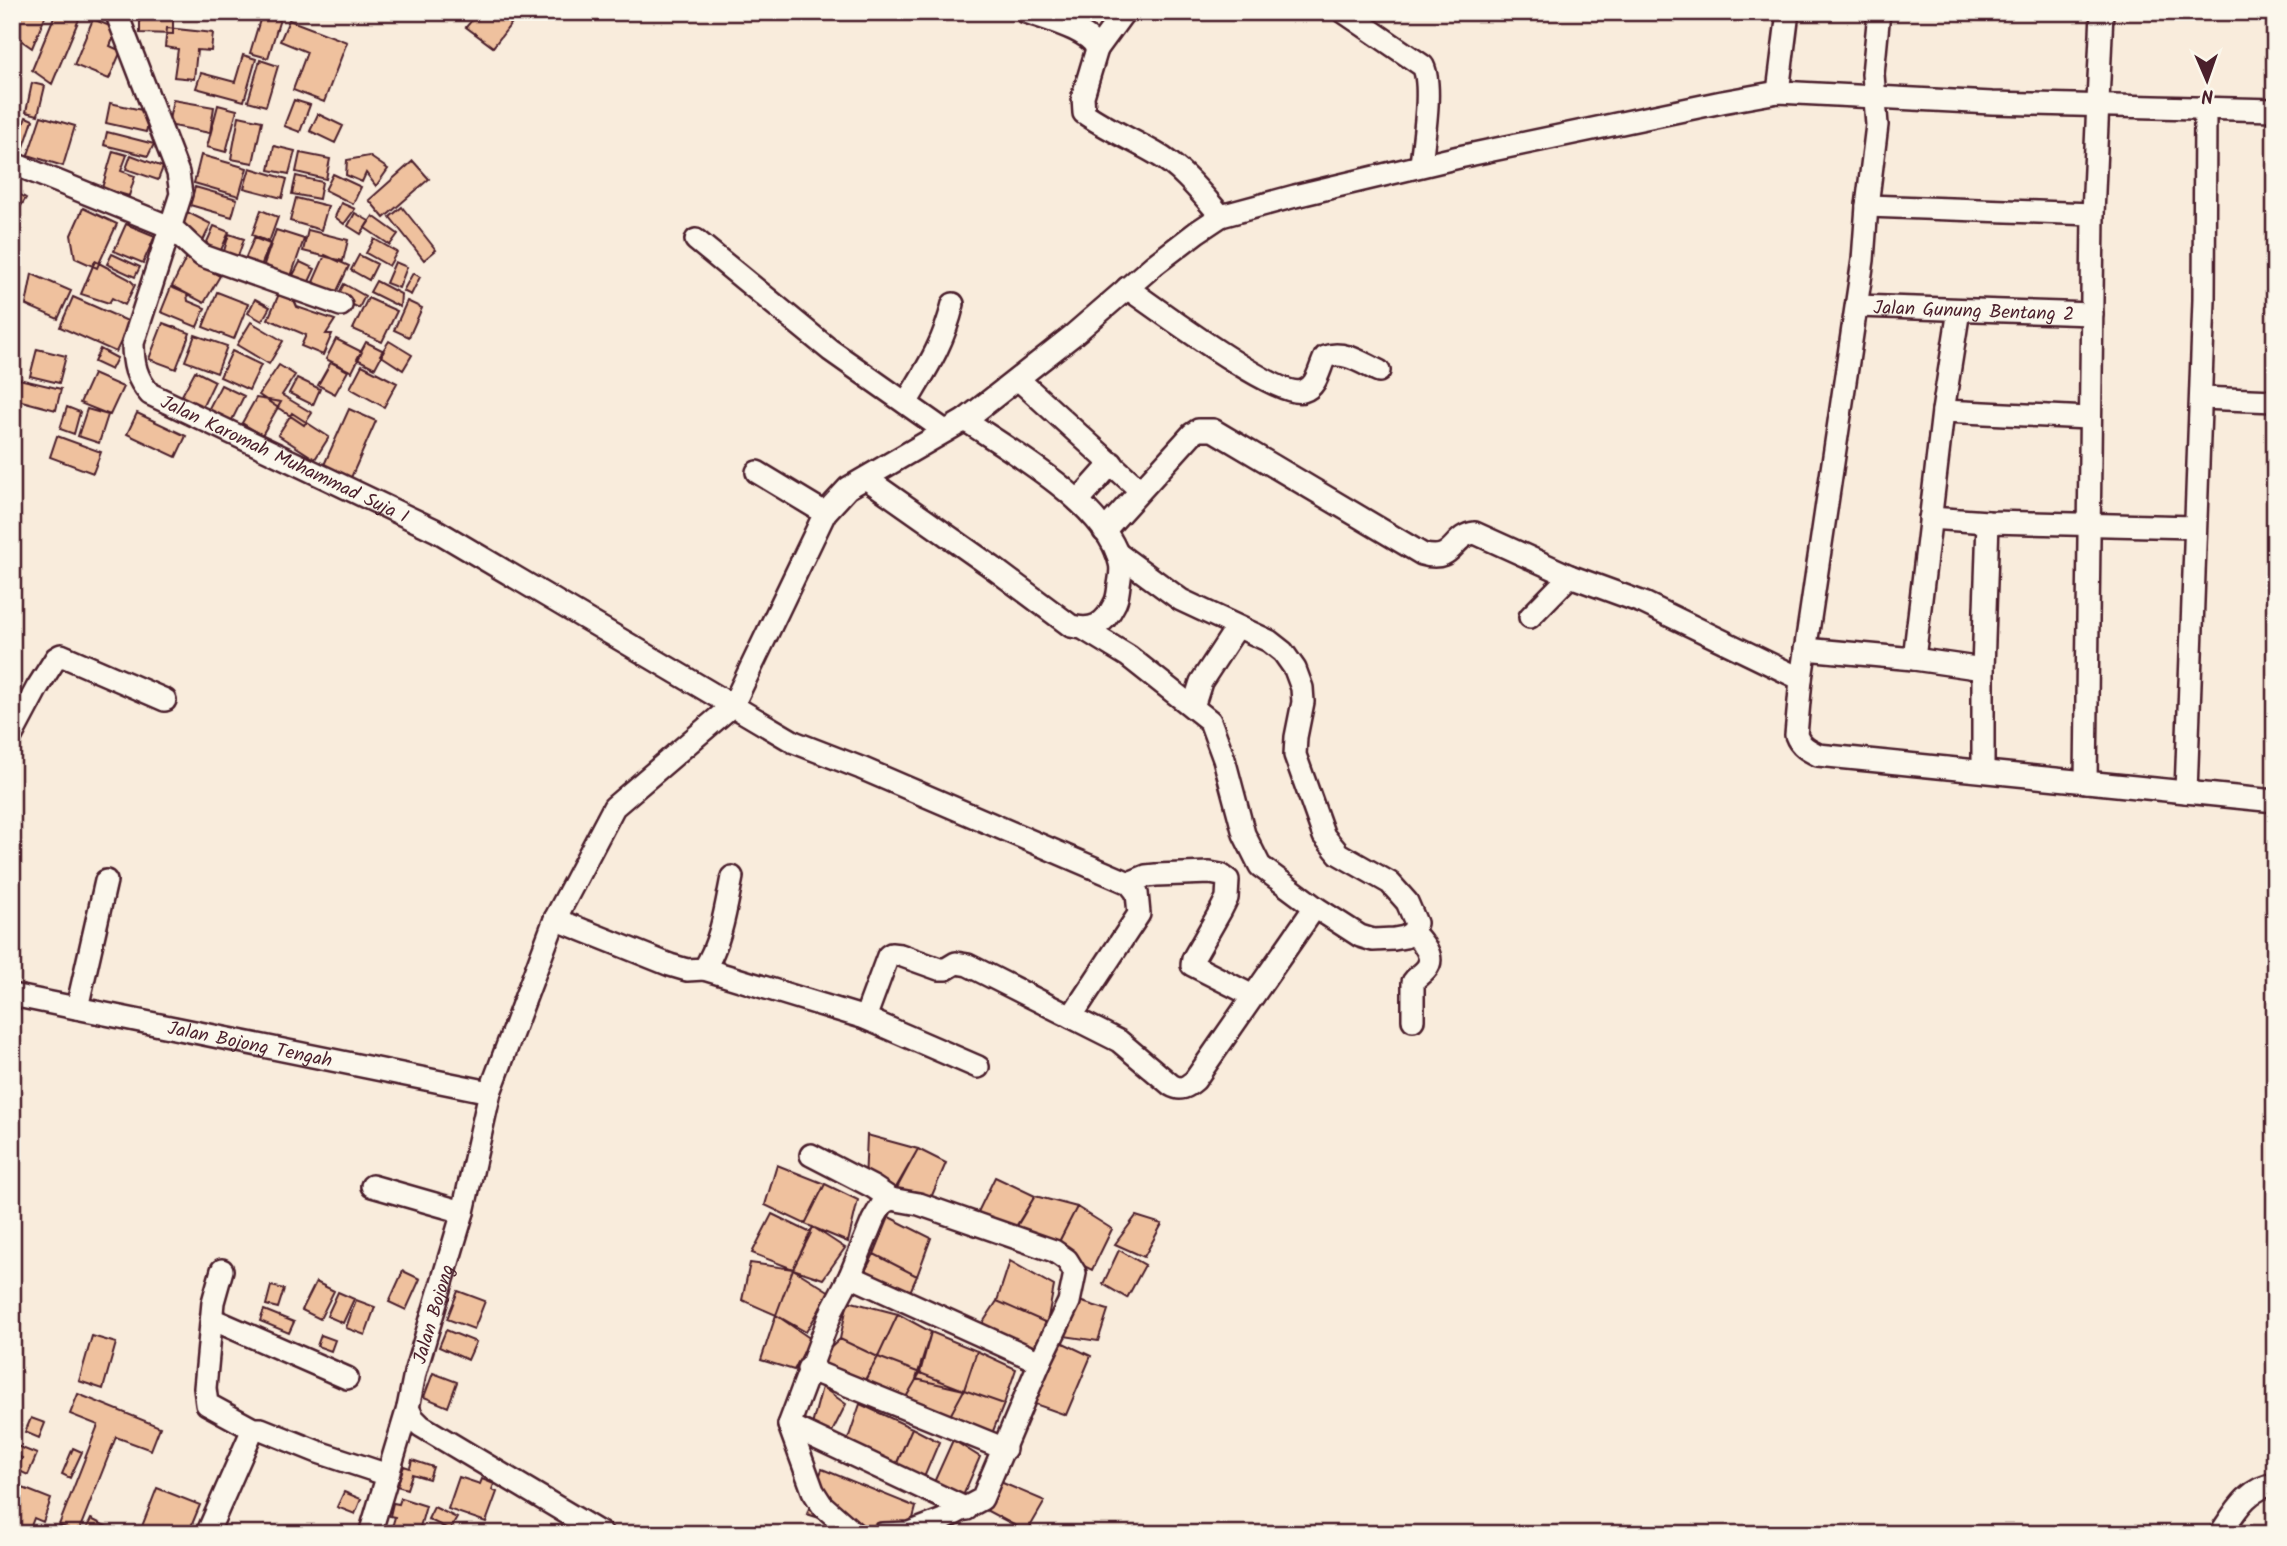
<svg xmlns="http://www.w3.org/2000/svg" width="2287" height="1546" font-family="Kalam,sans-serif">
  <style>
    .building { fill: #efc19e; stroke: #4a1f2b; stroke-width: 2 }
    .lines { fill: none; stroke-linecap: round; stroke-linejoin: round }
    .minor-casing { stroke: #4a1f2b; stroke-width: 26 }
    .minor { stroke: #fbf7ec; stroke-width: 21 }
    .labels { text-anchor: middle; stroke-width: 5; stroke-linejoin: round; paint-order: stroke }
    .street-label { font-size: 19px; fill: #4a1f2b; stroke: #fbf7ec }
  </style>
  <rect width="100%" height="100%" fill="#f9ecdc"/>
  <filter id="ink" filterUnits="userSpaceOnUse"><feTurbulence type="fractalNoise" baseFrequency=".0143" numOctaves="2"/><feDisplacementMap in="SourceGraphic" scale="14" xChannelSelector="R" yChannelSelector="G"/><feConvolveMatrix kernelMatrix="1 2 1 2 8 2 1 2 1" color-interpolation-filters="sRGB"/></filter>
  <g filter="url(#ink)">
    <path class="building" d="M 12,12 L 47,12 L 32,48 L 12,34 Z
      M 56,12 L 82,12 L 52,84 L 32,70 Z
      M 140,12 L 173,12 L 173,34 L 140,33 Z
      M 479,12 L 509,12 L 514,20 L 493,47 L 466,27 Z
      M 262,13 L 280,19 L 268,58 L 250,53 Z
      M 93,19 L 117,29 L 110,46 L 121,51 L 109,79 L 74,65 Z
      M 289,20 L 347,42 L 324,102 L 293,90 L 307,52 L 280,41 Z
      M 167,28 L 213,33 L 211,51 L 197,50 L 194,79 L 174,77 L 178,49 L 165,47 Z
      M 243,55 L 256,59 L 244,101 L 196,88 L 201,73 L 235,82 Z
      M 260,60 L 278,66 L 266,106 L 248,101 Z
      M 32,83 L 45,86 L 38,115 L 26,112 Z
      M 173,100 L 214,107 L 210,133 L 168,125 Z
      M 294,100 L 310,105 L 300,132 L 284,126 Z
      M 110,103 L 151,112 L 146,132 L 106,123 Z
      M 218,105 L 237,110 L 226,152 L 207,147 Z
      M 318,114 L 343,126 L 335,143 L 310,131 Z
      M 41,116 L 75,126 L 63,166 L 28,155 Z
      M 239,116 L 262,121 L 253,163 L 231,159 Z
      M 26,117 L 33,120 L 21,156 L 13,153 Z
      M 107,132 L 154,144 L 148,156 L 104,145 Z
      M 274,146 L 295,151 L 289,174 L 269,170 Z
      M 113,151 L 127,155 L 121,171 L 135,176 L 129,196 L 102,188 Z
      M 300,153 L 330,159 L 326,179 L 296,172 Z
      M 131,155 L 163,167 L 158,180 L 126,169 Z
      M 201,155 L 247,168 L 239,196 L 194,183 Z
      M 369,156 L 388,169 L 376,186 L 366,173 L 362,182 L 346,175 L 347,160 Z
      M 413,161 L 429,179 L 384,218 L 369,200 Z
      M 250,168 L 287,179 L 282,198 L 244,188 Z
      M 333,174 L 361,187 L 353,204 L 325,190 Z
      M 296,176 L 322,182 L 319,199 L 292,194 Z
      M 195,187 L 237,199 L 232,217 L 190,205 Z
      M 12,190 L 26,198 L 15,215 L 12,213 Z
      M 296,198 L 328,206 L 321,230 L 290,221 Z
      M 341,203 L 355,209 L 344,224 L 335,217 Z
      M 402,207 L 436,250 L 424,260 L 390,217 Z
      M 83,208 L 117,224 L 97,268 L 75,258 L 71,235 Z
      M 261,210 L 278,217 L 269,242 L 252,235 Z
      M 187,212 L 211,224 L 202,243 L 177,231 Z
      M 355,213 L 369,221 L 361,234 L 348,226 Z
      M 373,216 L 398,234 L 390,245 L 365,228 Z
      M 126,224 L 155,236 L 143,263 L 114,251 Z
      M 214,226 L 229,232 L 218,257 L 203,251 Z
      M 276,230 L 304,239 L 289,282 L 261,273 Z
      M 308,230 L 348,240 L 343,261 L 303,251 Z
      M 229,234 L 244,239 L 236,262 L 222,258 Z
      M 254,238 L 270,244 L 259,271 L 243,264 Z
      M 374,239 L 397,252 L 389,266 L 366,253 Z
      M 112,254 L 140,267 L 135,277 L 107,264 Z
      M 325,255 L 349,266 L 336,293 L 313,282 Z
      M 359,255 L 377,264 L 369,280 L 351,270 Z
      M 186,258 L 220,276 L 204,303 L 172,286 Z
      M 95,261 L 129,279 L 135,285 L 125,305 L 112,298 L 109,303 L 81,294 Z
      M 300,262 L 315,269 L 306,288 L 290,281 Z
      M 395,262 L 407,267 L 399,288 L 386,283 Z
      M 413,273 L 420,277 L 411,295 L 403,291 Z
      M 32,274 L 71,291 L 58,319 L 26,305 Z
      M 376,281 L 401,294 L 400,307 L 370,292 Z
      M 344,284 L 365,296 L 359,308 L 337,297 Z
      M 171,287 L 187,294 L 188,301 L 205,308 L 197,327 L 161,312 Z
      M 217,292 L 248,304 L 234,339 L 203,327 Z
      M 279,294 L 294,300 L 297,307 L 335,320 L 326,334 L 332,334 L 323,355 L 301,346 L 306,335 L 268,319 Z
      M 73,297 L 130,322 L 116,352 L 60,327 Z
      M 368,298 L 397,311 L 382,342 L 353,329 Z
      M 255,299 L 270,307 L 262,321 L 248,313 Z
      M 407,301 L 422,308 L 409,337 L 394,330 Z
      M 251,322 L 283,341 L 269,364 L 237,345 Z
      M 163,323 L 190,333 L 176,369 L 149,359 Z
      M 195,335 L 227,346 L 217,373 L 185,361 Z
      M 336,339 L 362,352 L 352,372 L 326,359 Z
      M 389,341 L 412,355 L 403,370 L 380,355 Z
      M 366,342 L 384,351 L 375,368 L 357,359 Z
      M 37,349 L 66,356 L 59,383 L 30,376 Z
      M 100,349 L 117,358 L 111,370 L 94,362 Z
      M 232,351 L 261,365 L 249,390 L 220,377 Z
      M 331,362 L 348,371 L 335,394 L 318,385 Z
      M 279,365 L 295,375 L 282,395 L 312,413 L 304,425 L 259,395 Z
      M 362,365 L 397,383 L 384,407 L 350,388 Z
      M 195,371 L 215,381 L 201,410 L 180,399 Z
      M 93,374 L 123,387 L 110,415 L 80,403 Z
      M 297,378 L 320,389 L 313,405 L 289,393 Z
      M 19,379 L 61,389 L 56,410 L 14,399 Z
      M 221,385 L 244,396 L 230,424 L 207,412 Z
      M 256,398 L 281,402 L 262,435 L 242,423 Z
      M 67,407 L 80,412 L 74,434 L 60,429 Z
      M 87,409 L 108,415 L 99,443 L 78,436 Z
      M 349,409 L 376,421 L 350,480 L 323,467 Z
      M 137,413 L 186,436 L 176,457 L 127,434 Z
      M 292,413 L 329,437 L 315,459 L 278,435 Z
      M 57,436 L 101,452 L 93,473 L 50,457 Z
      M 867,1135 L 918,1149 L 891,1199 L 865,1183 Z
      M 918,1149 L 946,1163 L 930,1200 L 894,1191 Z
      M 777,1165 L 825,1184 L 805,1224 L 765,1205 Z
      M 995,1177 L 1035,1196 L 1015,1228 L 977,1214 Z
      M 825,1184 L 858,1200 L 848,1242 L 805,1224 Z
      M 1035,1196 L 1077,1207 L 1058,1244 L 1011,1236 Z
      M 1077,1207 L 1112,1229 L 1092,1270 L 1054,1251 Z
      M 772,1214 L 811,1233 L 793,1269 L 752,1253 Z
      M 1136,1216 L 1162,1224 L 1144,1257 L 1115,1244 Z
      M 889,1217 L 931,1238 L 917,1276 L 874,1254 Z
      M 813,1227 L 845,1248 L 823,1279 L 793,1269 Z
      M 1119,1250 L 1145,1265 L 1127,1298 L 1103,1284 Z
      M 874,1254 L 917,1276 L 906,1301 L 860,1281 Z
      M 1010,1261 L 1054,1286 L 1047,1323 L 997,1301 Z
      M 750,1263 L 793,1269 L 776,1315 L 742,1300 Z
      M 793,1269 L 830,1292 L 806,1332 L 776,1315 Z
      M 403,1271 L 420,1279 L 406,1310 L 389,1302 Z
      M 316,1282 L 334,1291 L 320,1319 L 302,1310 Z
      M 271,1286 L 284,1289 L 278,1308 L 266,1305 Z
      M 458,1291 L 485,1301 L 474,1329 L 447,1319 Z
      M 338,1292 L 354,1299 L 343,1323 L 327,1316 Z
      M 356,1300 L 375,1307 L 365,1335 L 346,1328 Z
      M 848,1301 L 898,1314 L 878,1357 L 840,1339 Z
      M 997,1301 L 1047,1323 L 1033,1350 L 980,1327 Z
      M 1079,1301 L 1108,1310 L 1098,1341 L 1064,1336 Z
      M 264,1310 L 294,1322 L 289,1333 L 260,1321 Z
      M 898,1314 L 931,1332 L 920,1373 L 878,1357 Z
      M 776,1315 L 811,1339 L 794,1370 L 761,1360 Z
      M 446,1330 L 476,1342 L 468,1360 L 439,1347 Z
      M 931,1332 L 977,1351 L 964,1390 L 916,1379 Z
      M 321,1335 L 335,1340 L 331,1351 L 317,1346 Z
      M 92,1336 L 116,1343 L 103,1389 L 79,1381 Z
      M 840,1339 L 878,1357 L 863,1384 L 808,1369 Z
      M 1059,1341 L 1091,1356 L 1066,1415 L 1032,1403 Z
      M 977,1351 L 1016,1369 L 1004,1404 L 964,1390 Z
      M 878,1357 L 920,1373 L 905,1399 L 859,1390 Z
      M 433,1373 L 457,1382 L 448,1407 L 424,1397 Z
      M 920,1373 L 964,1390 L 945,1425 L 905,1399 Z
      M 822,1387 L 846,1404 L 830,1436 L 811,1429 Z
      M 964,1390 L 1004,1404 L 991,1436 L 945,1425 Z
      M 78,1394 L 160,1427 L 151,1450 L 116,1437 L 78,1533 L 59,1525 L 98,1425 L 70,1414 Z
      M 860,1404 L 912,1428 L 897,1463 L 844,1451 Z
      M 31,1418 L 45,1423 L 39,1438 L 25,1432 Z
      M 912,1428 L 939,1442 L 920,1487 L 892,1474 Z
      M 953,1440 L 980,1457 L 959,1505 L 930,1491 Z
      M 12,1444 L 37,1454 L 28,1475 L 17,1470 L 22,1458 L 12,1454 Z
      M 73,1448 L 82,1452 L 70,1478 L 62,1474 Z
      M 412,1460 L 433,1467 L 429,1479 L 412,1474 L 407,1489 L 397,1486 L 404,1466 L 410,1468 Z
      M 822,1469 L 916,1507 L 909,1534 L 870,1534 L 807,1514 Z
      M 459,1477 L 480,1484 L 482,1479 L 494,1484 L 492,1490 L 497,1492 L 486,1522 L 448,1509 Z
      M 998,1481 L 1045,1501 L 1027,1532 L 982,1508 Z
      M 23,1488 L 51,1499 L 43,1522 L 34,1518 L 28,1534 L 12,1531 L 12,1516 Z
      M 157,1488 L 200,1505 L 188,1534 L 139,1534 Z
      M 344,1492 L 361,1499 L 355,1514 L 337,1507 Z
      M 401,1498 L 426,1506 L 418,1534 L 390,1534 L 395,1517 L 390,1516 L 393,1503 L 399,1504 Z
      M 434,1507 L 457,1518 L 450,1530 L 428,1519 Z
      M 91,1519 L 120,1533 L 119,1534 L 84,1534 Z"/>
    <g class="lines">
      <defs>
        <g id="minor">
          <path id="s1" d="M 116,12 L 178,173 L 181,194 L 133,343 C 133,364 136,378 150,394 L 437,531 L 794,742 L 861,768 L 1129,883 L 1137,893 L 1139,914 L 1071,1017"/>
          <path d="M 1026,12 C 1045,19 1090,30 1097,49 L 1083,96 L 1084,113 C 1107,129 1131,139 1155,153 C 1182,168 1201,193 1221,216"/>
          <path d="M 1344,12 L 1423,66 C 1433,86 1423,141 1421,165"/>
          <path d="M 1879,12 L 1873,74 L 1877,125 L 1867,206 L 1863,260 L 1801,679 L 1796,735 C 1800,746 1808,750 1818,755 L 2275,801"/>
          <path d="M 1097,49 L 1124,12"/>
          <path d="M 1778,92 L 1788,12"/>
          <path d="M 12,163 L 170,227 C 182,236 191,247 203,256 L 341,305"/>
          <path d="M 1867,206 L 2093,214"/>
          <path d="M 696,240 L 830,350 L 945,431"/>
          <path d="M 1127,288 C 1155,307 1277,399 1303,391 C 1317,387 1319,369 1325,357 C 1344,350 1362,363 1379,371"/>
          <path id="s2" d="M 1857,306 L 2092,314"/>
          <path d="M 1018,379 L 1140,490"/>
          <path d="M 2201,398 L 2275,401"/>
          <path d="M 906,403 C 927,368 943,345 953,304"/>
          <path d="M 1943,411 L 2089,418"/>
          <path d="M 757,472 L 825,513"/>
          <path d="M 867,479 L 992,567 L 1071,626 C 1093,631 1104,625 1114,605 C 1118,599 1118,592 1119,585 C 1120,578 1122,570 1120,563 C 1108,506 1011,451 965,420"/>
          <path d="M 1078,501 L 1112,463"/>
          <path d="M 1930,518 L 1988,522 L 2194,527"/>
          <path d="M 1104,531 L 1192,434 L 1198,430 L 1213,430 L 1422,554 C 1455,564 1451,535 1475,533 L 1570,576 L 1644,603 L 1801,679"/>
          <path d="M 1530,617 L 1570,576"/>
          <path d="M 1084,629 L 1128,656 L 1210,721 L 1224,759 L 1244,834 L 1260,866 L 1315,907 L 1360,936 L 1373,940 L 1394,939 L 1405,937 L 1413,932 L 1416,923 L 1407,902 L 1390,883 L 1339,854 L 1324,836 L 1295,755 L 1296,737 L 1303,702 L 1302,688 L 1295,669 L 1283,652 L 1269,641 L 1181,600 L 1117,553"/>
          <path d="M 1805,649 L 1914,659 L 1983,669"/>
          <path d="M 1914,659 L 1943,411 L 1959,310"/>
          <path d="M 1193,707 L 1201,682 L 1237,627"/>
          <path d="M 12,735 L 37,688 L 56,658 L 61,655 L 165,700"/>
          <path d="M 1983,771 L 1983,669 L 1988,522"/>
          <path d="M 2086,782 L 2093,214 L 2102,12"/>
          <path d="M 2186,792 L 2204,300 L 2205,110"/>
          <path d="M 1129,883 L 1146,876 L 1156,875 L 1210,873 L 1221,875 L 1228,880 L 1227,898 L 1221,910 L 1193,959 L 1192,965 L 1253,996"/>
          <path d="M 555,919 L 670,965 L 687,970 L 704,969 C 721,943 726,907 732,877"/>
          <path d="M 1413,932 C 1421,941 1437,957 1426,969 C 1422,974 1417,976 1413,982 L 1413,1020"/>
          <path d="M 704,969 L 865,1018 L 978,1067"/>
          <path id="s3" d="M 12,995 L 490,1092"/>
          <path d="M 77,1008 L 106,881"/>
          <path d="M 865,1018 L 888,956 L 891,954 L 900,955 L 939,969 L 946,969 L 956,963 L 968,965 L 1119,1041 L 1171,1085 C 1181,1091 1187,1087 1195,1080 L 1315,907"/>
          <path d="M 811,1155 L 873,1187 L 891,1199"/>
          <path d="M 372,1186 L 463,1212"/>
          <path d="M 222,1270 L 213,1302 L 205,1388 L 207,1404 L 253,1429 L 261,1429 L 318,1452 L 388,1475"/>
          <path d="M 850,1276 L 1040,1362"/>
          <path d="M 212,1319 L 347,1378"/>
          <path d="M 808,1369 L 1005,1449"/>
          <path d="M 408,1408 L 413,1418 L 421,1426 L 602,1534"/>
          <path d="M 789,1425 L 967,1509"/>
          <path d="M 207,1534 L 253,1429"/>
          <path id="s4" d="M 370,1534 L 408,1408 L 415,1373 L 463,1212 L 490,1092 L 555,919 L 614,807 L 733,705 L 825,513 L 848,488 L 965,420 L 1072,336 L 1154,265 L 1197,232 L 1221,216 L 1295,196 L 1459,157 L 1722,102 L 1778,92 L 1992,103 L 2275,110"/>
          <path d="M 855,1534 L 822,1505 L 813,1491 L 789,1425 L 833,1308 L 850,1276 L 873,1220 L 883,1203 L 891,1199 L 919,1204 L 1054,1251 L 1067,1260 L 1075,1273 L 1069,1302 L 1040,1362 L 982,1499 L 943,1520 L 909,1533 L 882,1534"/>
          <path d="M 2220,1534 C 2235,1512 2247,1488 2275,1484"/>
        </g>
      </defs>
      <use href="#minor" class="minor-casing"/>
      <use href="#minor" class="minor"/>
    </g>
  </g>
  <g class="labels">
    <g class="street-label">
      <text dy="7" stroke="none"><textPath href="#s2" startOffset="117">Jalan Gunung Bentang 2</textPath></text>
      <text dy="7" stroke="none"><textPath href="#s1" startOffset="555">Jalan Karomah Muhammad Suja I</textPath></text>
      <text dy="7" stroke="none"><textPath href="#s3" startOffset="243">Jalan Bojong Tengah</textPath></text>
      <text dy="7" stroke="none"><textPath href="#s4" startOffset="229">Jalan Bojong</textPath></text>
    </g>
  </g>
  <rect width="2287" height="1546" fill="none" stroke="#fbf7ec" stroke-width="42"/>
  <rect x="21" y="21" width="2245" height="1504" fill="none" stroke="#4a1f2b" stroke-width="2.5" filter="url(#ink)"/>
  <g transform="translate(2207 80) rotate(178)" stroke="#fbf7ec" stroke-width="5" paint-order="stroke">
  <path d="M0-5L12 26L0 18L-12 26Z" fill="#4a1f2b"/>
  <text y="-10" font-size="19" font-weight="bold" text-anchor="middle" fill="#4a1f2b">N</text>
  </g>
</svg>
